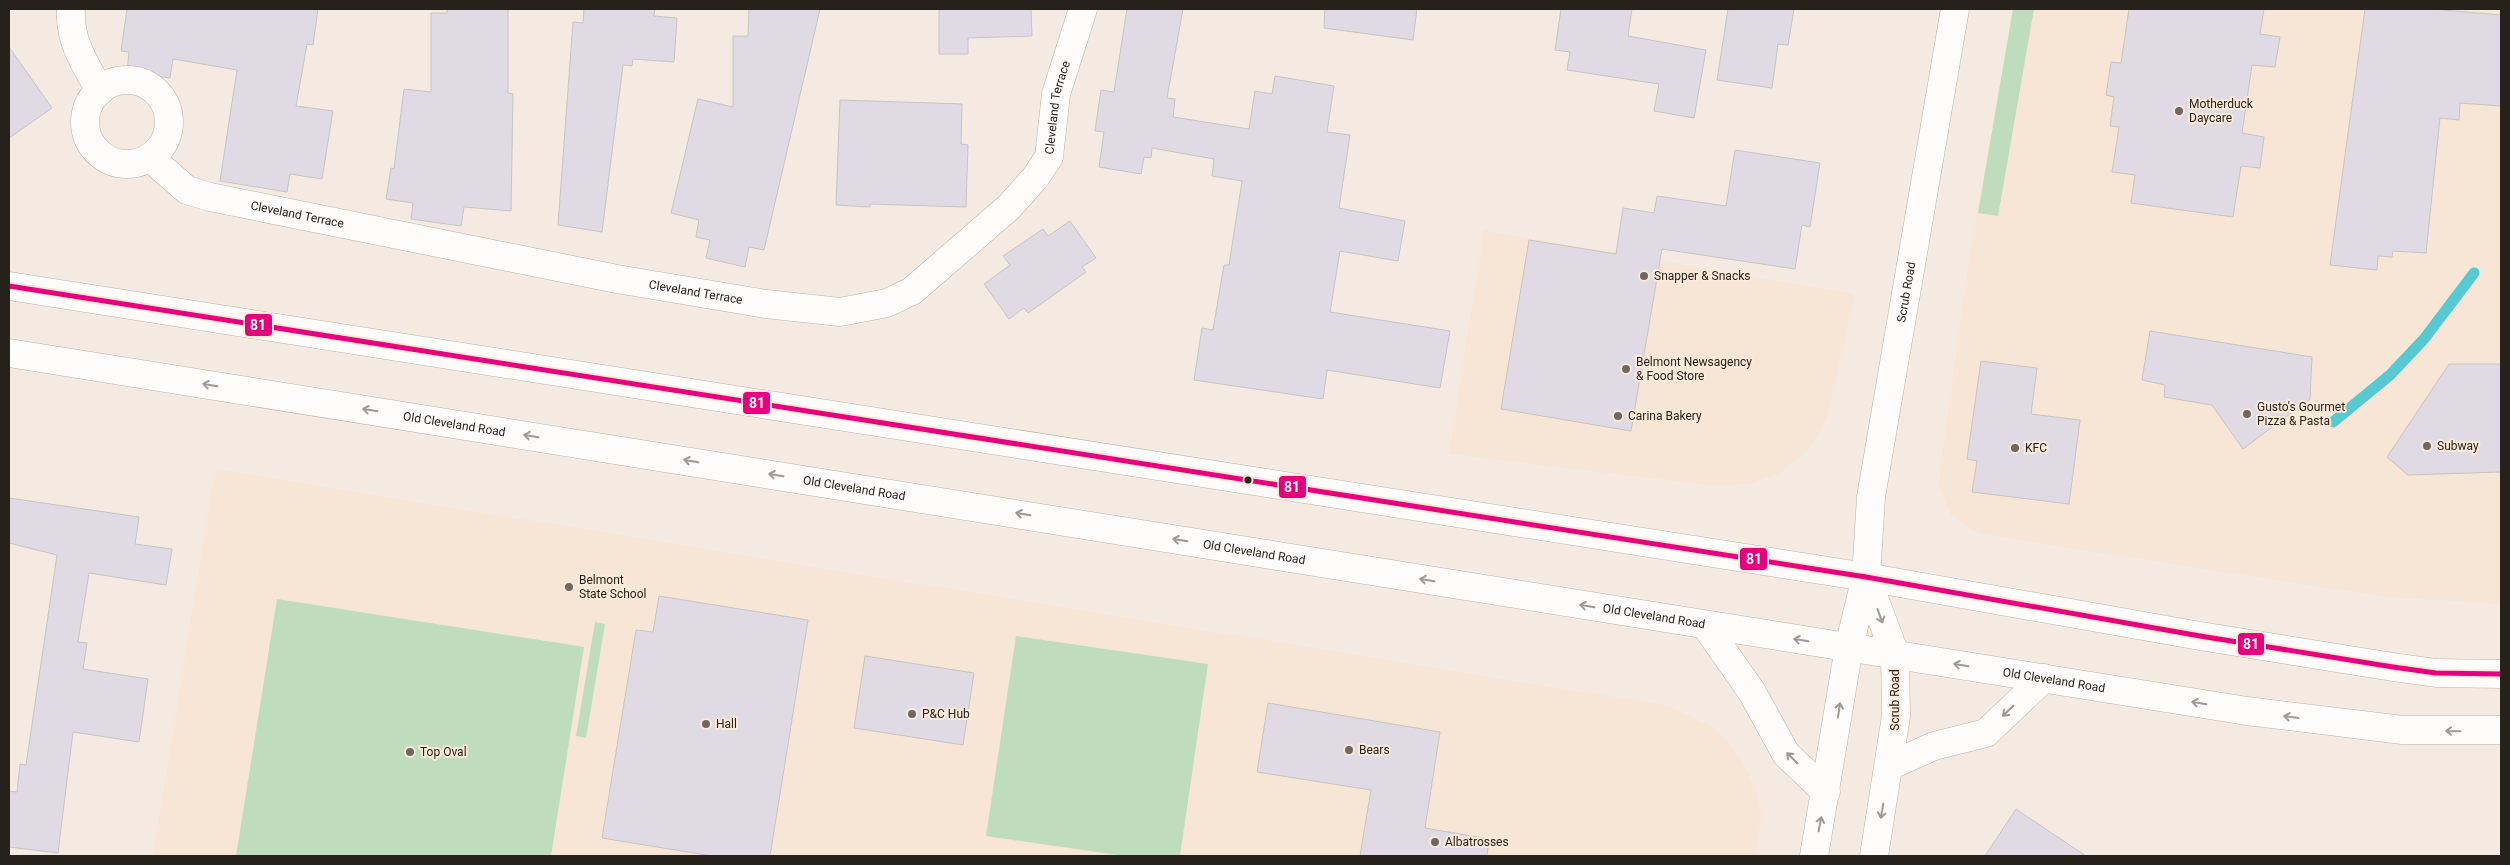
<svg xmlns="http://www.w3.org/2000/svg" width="2510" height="865" font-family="Roboto,sans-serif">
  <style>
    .built { fill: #f7e6d5 }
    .green { fill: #bfddbd }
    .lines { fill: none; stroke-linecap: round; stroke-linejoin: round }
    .stream { stroke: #57c9d2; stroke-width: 11 }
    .building { fill: #e0dae4; stroke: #c8c4c3 }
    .minor-casing { stroke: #bab2ab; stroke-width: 29 }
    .major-casing { stroke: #bab2ab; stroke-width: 29 }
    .highway-casing { stroke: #bab2ab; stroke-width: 29 }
    .minor { stroke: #fdfcfa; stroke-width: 28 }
    .major { stroke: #fdfcfa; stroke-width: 28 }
    .highway { stroke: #fdfcfa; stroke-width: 28 }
    .bus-1-casing { stroke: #fcead9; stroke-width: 9 }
    .bus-1 { stroke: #e5007d; stroke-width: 5 }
    .oneway { stroke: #9d9996 }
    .poi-dot { fill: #6f6760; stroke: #fcead9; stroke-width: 2 }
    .bus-dot { fill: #27211b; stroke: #fcead9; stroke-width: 2 }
    .labels { text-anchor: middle; stroke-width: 4; stroke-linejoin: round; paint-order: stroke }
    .poi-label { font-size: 12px; fill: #27211b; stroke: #fcead9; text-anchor: start }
    .street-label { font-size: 12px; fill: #27211b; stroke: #fcead9 }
    .line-badge { stroke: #fcead9; stroke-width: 2 }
    .badge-label { font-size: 14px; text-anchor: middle; font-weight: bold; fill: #fff }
  </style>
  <rect width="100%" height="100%" fill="#f4eae1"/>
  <path class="built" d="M 2013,9 L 2501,9 L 2501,604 L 2385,597 L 1986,535 L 1973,531 L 1951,515 L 1939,487 L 1940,471 L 1970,253 Z
    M 1484,230 L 1855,294 L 1827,418 L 1809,449 L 1781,472 L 1753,483 L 1716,486 L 1449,454 Z
    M 215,469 L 1669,706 L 1717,729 L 1742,761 L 1754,786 L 1762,813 L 1755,856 L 153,856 Z"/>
  <path class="green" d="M 2013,9 L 2034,9 L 1998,216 L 1978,213 Z
    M 277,599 L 584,647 L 551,856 L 236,856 Z
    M 595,622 L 605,624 L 586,738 L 576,736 Z
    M 1016,636 L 1208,664 L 1180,856 L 1124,856 L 986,836 Z"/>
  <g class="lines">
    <path class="stream" d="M 2333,422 L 2390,375 L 2424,339 L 2474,273"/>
  </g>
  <path class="building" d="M 127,9 L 318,9 L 313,45 L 307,44 L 296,106 L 333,111 L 322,179 L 290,174 L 287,192 L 220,181 L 237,70 L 173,59 L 170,78 L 127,72 L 129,52 L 121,51 Z
    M 447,9 L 508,9 L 508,93 L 513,94 L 511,211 L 464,207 L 461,226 L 411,219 L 413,203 L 386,199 L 391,168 L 394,169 L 404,89 L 431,92 L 431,13 L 447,13 Z
    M 584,9 L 655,9 L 654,16 L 677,18 L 674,62 L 633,59 L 632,66 L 623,65 L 602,232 L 558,225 L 573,22 L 583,23 Z
    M 749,9 L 820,9 L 764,250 L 749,247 L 745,267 L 706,258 L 710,240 L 696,237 L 699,220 L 671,213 L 698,99 L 733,107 L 733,36 L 748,36 Z
    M 939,9 L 1031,9 L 1032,36 L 968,38 L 968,54 L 939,54 Z
    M 1127,9 L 1183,9 L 1167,98 L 1175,99 L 1173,117 L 1249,129 L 1255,91 L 1272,94 L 1275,76 L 1334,86 L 1327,132 L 1350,135 L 1339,208 L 1405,221 L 1398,261 L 1340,251 L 1330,312 L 1450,331 L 1440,388 L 1327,370 L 1323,399 L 1194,380 L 1202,328 L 1213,330 L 1224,265 L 1229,265 L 1242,181 L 1212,176 L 1214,159 L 1152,148 L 1151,158 L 1144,157 L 1141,174 L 1099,167 L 1104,132 L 1095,131 L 1101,90 L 1114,92 Z
    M 1325,9 L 1417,9 L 1413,40 L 1324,28 Z
    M 1561,9 L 1632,9 L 1628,36 L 1706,50 L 1694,118 L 1654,111 L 1659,84 L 1567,70 L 1570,52 L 1555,50 Z
    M 1728,9 L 1794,9 L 1788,45 L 1778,44 L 1772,88 L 1717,80 Z
    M 2129,9 L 2264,9 L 2260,34 L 2280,37 L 2275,67 L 2252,65 L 2242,133 L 2264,137 L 2260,168 L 2241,166 L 2233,217 L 2131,203 L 2135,175 L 2112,172 L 2119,127 L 2110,126 L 2114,97 L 2106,95 L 2111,62 L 2121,63 Z
    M 2365,9 L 2431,9 L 2501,15 L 2501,106 L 2460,103 L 2459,120 L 2440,118 L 2426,253 L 2393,251 L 2392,257 L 2378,256 L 2377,270 L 2330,265 Z
    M 9,47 L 52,108 L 9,138 Z
    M 840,100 L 962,104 L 961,144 L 968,145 L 966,207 L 870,204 L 870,207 L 836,205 Z
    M 1735,150 L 1820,163 L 1810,227 L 1802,225 L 1795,269 L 1662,249 L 1631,431 L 1501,409 L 1529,240 L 1616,254 L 1623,208 L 1654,213 L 1657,196 L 1726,206 Z
    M 1070,221 L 1096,258 L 1082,267 L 1086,272 L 1028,313 L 1024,308 L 1009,319 L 984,284 L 1010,265 L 1003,256 L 1043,229 L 1048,236 Z
    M 2150,331 L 2312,357 L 2310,399 L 2243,449 L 2212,405 L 2164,397 L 2165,385 L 2142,380 Z
    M 1981,361 L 2037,368 L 2031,414 L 2080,420 L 2069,504 L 1972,492 L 1977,461 L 1967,459 Z
    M 2449,364 L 2501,364 L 2501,472 L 2408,475 L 2387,457 Z
    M 9,498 L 139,517 L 135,544 L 172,549 L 166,585 L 89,573 L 78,642 L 87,643 L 83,669 L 148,679 L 139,742 L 73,732 L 58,853 L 9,847 L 9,791 L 17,792 L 20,764 L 26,765 L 57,555 L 9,543 Z
    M 659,596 L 808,620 L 770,856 L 712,856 L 602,838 L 636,630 L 653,632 Z
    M 865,656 L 974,673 L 963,745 L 854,728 Z
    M 1268,703 L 1440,732 L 1425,828 L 1489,839 L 1487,856 L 1360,856 L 1371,790 L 1257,772 Z
    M 2016,809 L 2086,856 L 1985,856 Z"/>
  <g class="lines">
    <defs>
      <g id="minor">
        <path d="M 71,9 C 69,41 85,64 100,91"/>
        <circle cx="127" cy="122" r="42"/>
        <path id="s1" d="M 150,158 L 187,190 L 210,197 L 617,279 L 766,304 L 840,312 L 887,303 L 912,291 L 1009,207 L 1035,178 L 1049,157 L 1056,94 L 1083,9"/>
        <path id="s2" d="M 1866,577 L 1871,497 L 1955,9"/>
      </g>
      <path id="major" d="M 1866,577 L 1895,654 L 1896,716 L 1874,856
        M 1814,856 L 1849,647 L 1866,577"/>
      <g id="highway">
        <path d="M 9,286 L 1866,577 L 2200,636 L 2393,667 L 2436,673 L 2501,674"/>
        <path id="s3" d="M 9,353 L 2247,711 L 2403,730 L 2501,730"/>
        <path d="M 1705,625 L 1752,692 L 1786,754 L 1826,792"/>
        <path d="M 1889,766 L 1934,746 L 1986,733 L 2044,678"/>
      </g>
    </defs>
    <use href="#minor" class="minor-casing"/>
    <use href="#major" class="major-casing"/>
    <use href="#highway" class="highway-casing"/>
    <use href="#minor" class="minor"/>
    <use href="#major" class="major"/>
    <use href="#highway" class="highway"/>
    <defs>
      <path id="bus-1" d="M 9,286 L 1866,577 L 2200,636 L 2393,667 L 2436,673 L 2501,674"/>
    </defs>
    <use href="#bus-1" class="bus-1-casing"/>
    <use href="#bus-1" class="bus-1"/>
  </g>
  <defs><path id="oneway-shaft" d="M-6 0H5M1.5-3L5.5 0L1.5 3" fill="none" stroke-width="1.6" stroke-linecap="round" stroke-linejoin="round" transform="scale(1.25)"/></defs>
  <g class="oneway">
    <use href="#oneway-shaft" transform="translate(210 385) rotate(-171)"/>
    <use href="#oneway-shaft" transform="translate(370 410) rotate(-171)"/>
    <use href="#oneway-shaft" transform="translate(531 436) rotate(-171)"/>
    <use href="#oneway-shaft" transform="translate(691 461) rotate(-171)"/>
    <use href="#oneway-shaft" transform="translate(776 475) rotate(-171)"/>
    <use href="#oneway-shaft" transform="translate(1023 514) rotate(-171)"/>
    <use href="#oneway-shaft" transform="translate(1180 540) rotate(-171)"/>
    <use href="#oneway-shaft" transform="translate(1427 580) rotate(-171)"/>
    <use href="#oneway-shaft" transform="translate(1587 606) rotate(-171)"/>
    <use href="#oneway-shaft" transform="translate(1880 616) rotate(70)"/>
    <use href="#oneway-shaft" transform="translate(1801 640) rotate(-171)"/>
    <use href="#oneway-shaft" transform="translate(1961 665) rotate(-171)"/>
    <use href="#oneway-shaft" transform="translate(2199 703) rotate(-171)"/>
    <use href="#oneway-shaft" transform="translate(1839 710) rotate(-82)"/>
    <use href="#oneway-shaft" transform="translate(2008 711) rotate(136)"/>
    <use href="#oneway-shaft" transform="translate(2291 717) rotate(-172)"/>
    <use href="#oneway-shaft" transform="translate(2453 731) rotate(-179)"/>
    <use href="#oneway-shaft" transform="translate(1792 758) rotate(-135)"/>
    <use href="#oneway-shaft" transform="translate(1882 811) rotate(100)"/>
    <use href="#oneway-shaft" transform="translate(1820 824) rotate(-79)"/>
  </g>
  <g class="poi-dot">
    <circle cx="2179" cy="111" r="5"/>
    <circle cx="1644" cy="276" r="5"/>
    <circle cx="1626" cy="369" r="5"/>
    <circle cx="2247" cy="414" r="5"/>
    <circle cx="1618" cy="416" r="5"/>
    <circle cx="2427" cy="446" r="5"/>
    <circle cx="2015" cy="448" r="5"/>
    <circle cx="569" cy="587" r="5"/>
    <circle cx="912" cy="714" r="5"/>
    <circle cx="706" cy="724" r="5"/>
    <circle cx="1349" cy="750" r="5"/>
    <circle cx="410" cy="752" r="5"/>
    <circle cx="1435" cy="842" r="5"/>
  </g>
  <circle class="bus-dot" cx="1248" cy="480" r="4.5"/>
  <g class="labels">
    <g class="poi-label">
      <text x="2189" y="108">Motherduck<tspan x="2189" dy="14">Daycare</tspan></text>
      <text x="1654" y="280">Snapper &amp; Snacks</text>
      <text x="1636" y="366">Belmont Newsagency<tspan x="1636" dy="14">&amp; Food Store</tspan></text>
      <text x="2257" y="411">Gusto's Gourmet<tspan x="2257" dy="14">Pizza &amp; Pasta</tspan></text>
      <text x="1628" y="420">Carina Bakery</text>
      <text x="2437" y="450">Subway</text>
      <text x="2025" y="452">KFC</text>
      <text x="579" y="584">Belmont<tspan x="579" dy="14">State School</tspan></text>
      <text x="922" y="718">P&amp;C Hub</text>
      <text x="716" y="728">Hall</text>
      <text x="1359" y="754">Bears</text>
      <text x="420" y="756">Top Oval</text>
      <text x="1445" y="846">Albatrosses</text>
    </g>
    <g class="street-label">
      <text dy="4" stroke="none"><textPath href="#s1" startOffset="1032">Cleveland Terrace</textPath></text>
      <text dy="4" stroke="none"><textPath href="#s1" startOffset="162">Cleveland Terrace</textPath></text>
      <text dy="4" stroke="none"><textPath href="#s1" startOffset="568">Cleveland Terrace</textPath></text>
      <text dy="4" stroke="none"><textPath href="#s2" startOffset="288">Scrub Road</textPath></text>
      <text dy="4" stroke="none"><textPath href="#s3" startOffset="451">Old Cleveland Road</textPath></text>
      <text dy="4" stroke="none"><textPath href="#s3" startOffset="856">Old Cleveland Road</textPath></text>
      <text dy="4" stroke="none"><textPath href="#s3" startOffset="1261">Old Cleveland Road</textPath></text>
      <text dy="4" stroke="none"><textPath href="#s3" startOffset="1666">Old Cleveland Road</textPath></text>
      <text dy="4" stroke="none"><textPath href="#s3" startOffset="2071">Old Cleveland Road</textPath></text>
      <text transform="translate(1895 700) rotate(-90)" y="4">Scrub Road</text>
    </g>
  </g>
  <g class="line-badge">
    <rect x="244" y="313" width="29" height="24" rx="5" fill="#e5007d"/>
    <rect x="742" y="391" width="29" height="24" rx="5" fill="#e5007d"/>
    <rect x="1278" y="475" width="29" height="24" rx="5" fill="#e5007d"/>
    <rect x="1739" y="547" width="29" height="24" rx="5" fill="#e5007d"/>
    <rect x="2237" y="632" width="28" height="24" rx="5" fill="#e5007d"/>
  </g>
  <g class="badge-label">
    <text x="258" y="330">81</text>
    <text x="757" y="408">81</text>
    <text x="1292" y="492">81</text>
    <text x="1754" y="564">81</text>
    <text x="2251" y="649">81</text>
  </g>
  <rect width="2510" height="865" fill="none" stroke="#27211b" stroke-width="20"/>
</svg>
